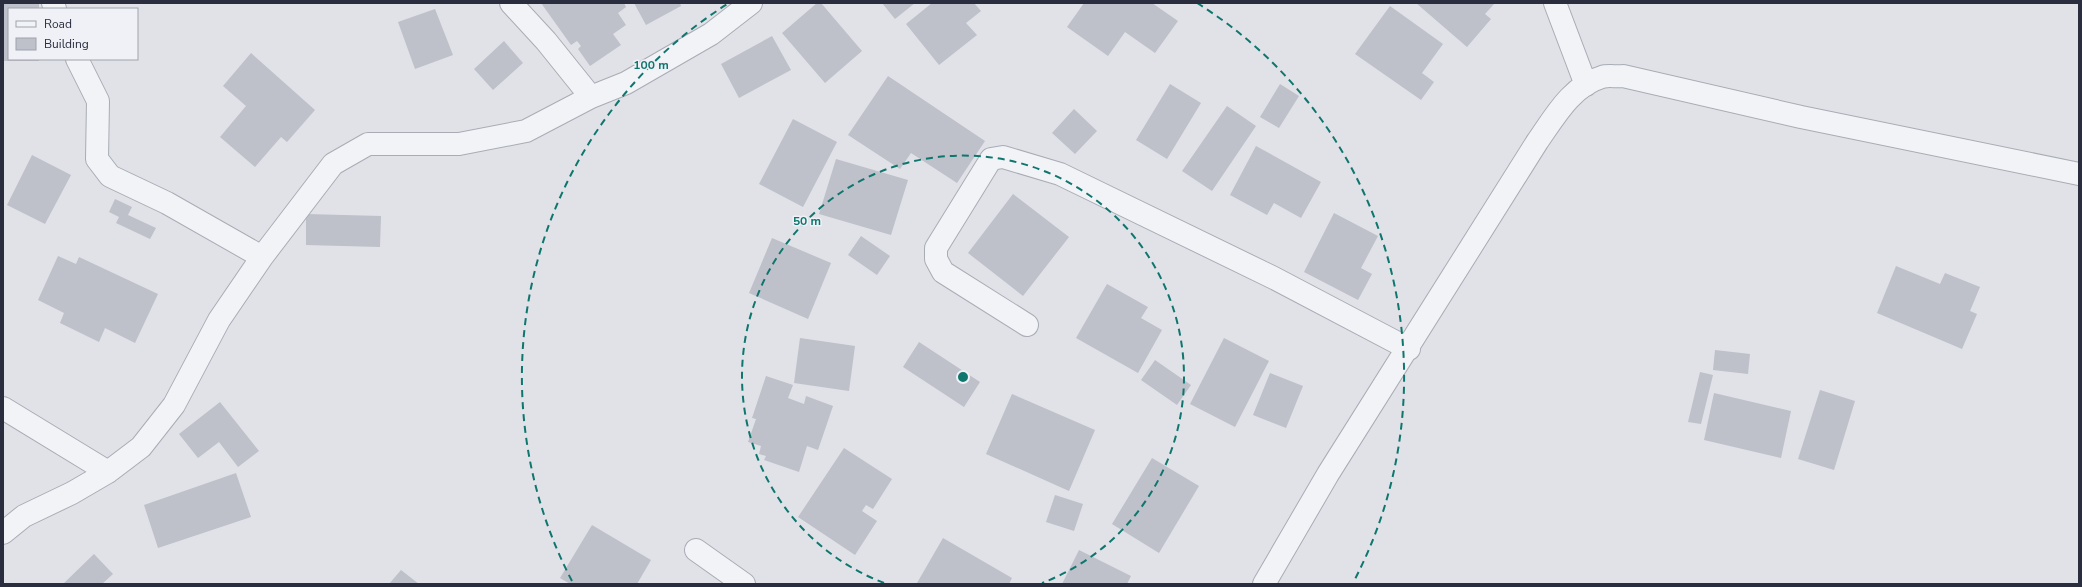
<svg xmlns="http://www.w3.org/2000/svg" width="2082" height="587" font-family="'Nunito Sans',sans-serif">
  <style>
    .building { fill: #bec0ca }
    .lines { fill: none; stroke-linecap: round; stroke-linejoin: round }
    .minor-casing { stroke: #a9acb5; stroke-width: 24 }
    .minor { stroke: #f2f3f7; stroke-width: 22 }
    .ring { fill: none; stroke: #0f766e; stroke-width: 2; stroke-dasharray: 7 5 }
    .centre { fill: #0f766e; stroke: #eff1f6; stroke-width: 2 }
    .ring-label { font-size: 12px; text-anchor: middle; font-weight: bold; fill: #0f766e; stroke: #eff1f6; stroke-width: 3; stroke-linejoin: round; paint-order: stroke }
  </style>
  <rect width="100%" height="100%" fill="#e0e2e8"/>
  <path class="building" d="M 3,3 L 39,3 L 39,9 L 9,9 L 9,59 L 39,59 L 39,61 L 3,61 Z
    M 541,3 L 624,3 L 626,7 L 618,13 L 626,25 L 613,34 L 621,45 L 590,66 L 578,49 L 581,46 L 577,41 L 571,45 Z
    M 634,3 L 680,3 L 681,6 L 646,25 Z
    M 817,3 L 821,3 L 862,51 L 825,83 L 782,33 Z
    M 882,3 L 915,3 L 895,19 Z
    M 932,3 L 974,3 L 981,11 L 966,23 L 977,35 L 939,65 L 906,24 Z
    M 1084,3 L 1152,3 L 1178,21 L 1155,53 L 1125,32 L 1108,56 L 1067,27 Z
    M 1416,3 L 1495,3 L 1485,14 L 1491,19 L 1467,47 Z
    M 1390,6 L 1443,44 L 1422,73 L 1434,82 L 1421,100 L 1355,54 Z
    M 435,9 L 453,55 L 415,69 L 398,22 Z
    M 772,36 L 791,70 L 739,98 L 721,64 Z
    M 504,41 L 523,63 L 493,90 L 474,69 Z
    M 251,53 L 315,110 L 287,142 L 281,137 L 255,167 L 220,137 L 246,106 L 223,86 Z
    M 888,76 L 985,141 L 957,183 L 911,153 L 900,169 L 848,135 Z
    M 1170,84 L 1201,103 L 1167,159 L 1136,140 Z
    M 1280,84 L 1299,96 L 1279,128 L 1260,117 Z
    M 1227,106 L 1256,126 L 1212,191 L 1182,171 Z
    M 1074,109 L 1097,131 L 1075,154 L 1052,133 Z
    M 793,119 L 837,142 L 803,207 L 759,184 Z
    M 1256,146 L 1321,182 L 1301,218 L 1274,203 L 1267,215 L 1230,195 Z
    M 32,155 L 71,175 L 45,224 L 7,205 Z
    M 836,159 L 908,180 L 891,235 L 819,214 Z
    M 1013,194 L 1069,237 L 1023,296 L 968,253 Z
    M 115,199 L 132,207 L 128,215 L 156,228 L 150,239 L 116,223 L 119,217 L 109,212 Z
    M 1334,213 L 1378,236 L 1361,268 L 1372,274 L 1358,300 L 1304,272 Z
    M 306,214 L 381,216 L 380,247 L 306,245 Z
    M 861,236 L 890,256 L 877,275 L 848,255 Z
    M 772,238 L 831,263 L 808,319 L 749,293 Z
    M 58,256 L 76,264 L 79,257 L 158,294 L 135,343 L 105,328 L 99,342 L 60,323 L 64,313 L 38,300 Z
    M 1896,266 L 1940,284 L 1945,273 L 1980,287 L 1970,311 L 1977,314 L 1962,349 L 1877,313 Z
    M 1107,284 L 1148,307 L 1141,318 L 1162,330 L 1138,373 L 1076,338 Z
    M 800,338 L 855,346 L 849,391 L 794,383 Z
    M 1224,338 L 1269,361 L 1235,427 L 1190,404 Z
    M 919,342 L 980,382 L 964,407 L 903,367 Z
    M 1715,350 L 1750,354 L 1748,374 L 1713,370 Z
    M 1155,360 L 1191,385 L 1177,405 L 1141,380 Z
    M 1700,372 L 1713,375 L 1701,424 L 1688,422 Z
    M 1270,373 L 1303,386 L 1286,428 L 1253,415 Z
    M 766,376 L 793,385 L 788,398 L 804,404 L 806,396 L 833,406 L 818,450 L 807,446 L 799,472 L 764,460 L 766,456 L 759,454 L 761,446 L 748,442 L 756,419 L 752,418 Z
    M 1820,390 L 1855,401 L 1834,470 L 1798,459 Z
    M 1714,393 L 1791,411 L 1781,458 L 1704,440 Z
    M 1012,394 L 1095,430 L 1069,491 L 986,454 Z
    M 220,402 L 259,451 L 238,467 L 219,442 L 198,458 L 179,434 Z
    M 844,448 L 892,479 L 873,509 L 866,505 L 862,511 L 877,521 L 855,555 L 798,517 Z
    M 1152,458 L 1199,486 L 1159,553 L 1112,524 Z
    M 236,473 L 251,517 L 158,548 L 144,505 Z
    M 1055,495 L 1083,504 L 1074,531 L 1046,522 Z
    M 592,525 L 651,560 L 637,584 L 570,584 L 560,578 Z
    M 943,538 L 1012,578 L 1009,584 L 917,583 Z
    M 1079,550 L 1131,576 L 1127,584 L 1062,584 Z
    M 94,554 L 113,574 L 102,584 L 63,584 Z
    M 401,570 L 419,584 L 389,584 Z"/>
  <g class="lines">
    <defs>
      <path id="minor" d="M 53,3 L 55,9
        M 511,3 L 546,41 L 591,97
        M 1555,3 L 1586,85
        M 77,59 L 98,101 L 97,159 L 110,176 L 167,203 L 262,257
        M 1027,325 L 943,272 L 936,259 L 936,248 L 991,159 L 1003,157 L 1060,174 L 1274,278 L 1409,349
        M 3,408 L 108,472
        M 3,533 L 24,516 L 72,493 L 108,472 L 141,447 L 174,405 L 219,320 L 262,257 L 333,164 L 368,144 L 459,144 L 526,131 L 591,97 L 626,83 L 711,34 L 751,3
        M 696,550 L 744,584
        M 1264,584 L 1328,474 L 1537,142 C 1554,118 1571,86 1602,77 C 1608,75 1617,77 1623,76 L 1801,117 L 2079,174"/>
    </defs>
    <use href="#minor" class="minor-casing"/>
    <use href="#minor" class="minor"/>
  </g>
  <g class="ring">
    <path d="M884 583A221 221 0 1 1 1042 583"/>
    <path d="M572 581A441 441 0 0 1 729 3M1197 3A441 441 0 0 1 1354 581"/>
  </g>
  <circle cx="963" cy="377" r="6" class="centre"/>
  <g class="ring-label">
    <text x="651" y="69">100 m</text>
    <text x="807" y="225">50 m</text>
  </g>
  <rect width="2082" height="587" fill="none" stroke="#2a2d3e" stroke-width="8"/>
  <rect x="8" y="8" width="130" height="52" fill="#eff1f6" stroke="#a0a3ac"/>
  <rect x="16" y="21" width="20" height="6" fill="#f2f3f7" stroke="#a0a3ac"/>
  <text x="44" y="28" font-size="12" fill="#2a2d3e">Road</text>
  <rect x="16" y="38" width="20" height="12" fill="#bec0ca" stroke="#a0a3ac"/>
  <text x="44" y="48" font-size="12" fill="#2a2d3e">Building</text>
</svg>
